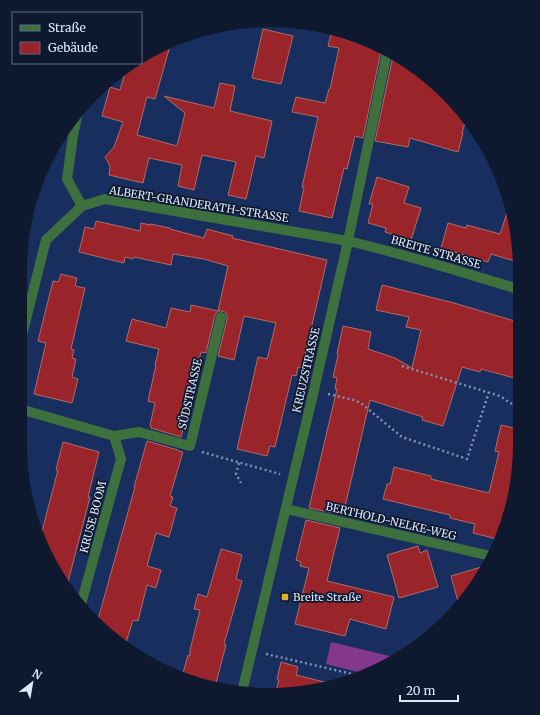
<svg xmlns="http://www.w3.org/2000/svg" width="540" height="715" font-family="Merriweather,serif">
  <style>
    .forest { fill: #84388c }
    .building { fill: #99252a; stroke: #b26b67 }
    .lines { fill: none; stroke-linecap: round; stroke-linejoin: round }
    .path { stroke: #8090b1; stroke-width: 2.5; stroke-dasharray: 2 3; stroke-linecap: butt }
    .street { stroke: #3e703d; stroke-width: 10 }
    .poi-dot { fill: #e3ae35; stroke: #0e182e; stroke-width: 1.5 }
    .labels { text-anchor: middle; stroke-width: 3.5; stroke-linejoin: round; paint-order: stroke }
    .street-label { font-size: 11px; fill: #dee8fb; stroke: #0e182e }
    .poi-label { font-size: 11px; fill: #dee8fb; stroke: #0e182e; text-anchor: start }
  </style>
  <rect width="100%" height="100%" fill="#182e5f"/>
  <path class="forest" d="M 331,642 L 398,658 L 366,674 L 326,664 Z"/>
  <path class="building" d="M 263,29 L 293,36 L 281,84 L 252,78 Z
    M 332,30 L 381,51 L 363,138 L 355,136 L 347,169 L 344,168 L 332,218 L 299,211 L 304,187 L 302,187 L 318,117 L 292,112 L 296,97 L 325,103 L 329,89 L 330,89 L 339,48 L 328,46 Z
    M 170,46 L 155,99 L 147,97 L 137,135 L 177,146 L 185,113 L 164,96 L 214,108 L 220,83 L 235,86 L 230,111 L 272,121 L 264,158 L 256,156 L 246,199 L 228,195 L 236,162 L 202,155 L 194,190 L 178,186 L 182,165 L 149,158 L 143,183 L 109,175 L 110,166 L 105,157 L 114,147 L 123,122 L 102,116 L 110,87 L 120,90 L 127,66 L 130,63 L 141,63 L 141,58 Z
    M 393,56 L 409,62 L 466,119 L 462,133 L 463,133 L 458,152 L 410,138 L 408,147 L 375,141 Z
    M 377,177 L 409,187 L 404,203 L 421,208 L 411,240 L 385,232 L 386,228 L 368,223 L 373,204 L 369,204 Z
    M 510,204 L 518,238 L 518,262 L 491,254 L 488,262 L 441,248 L 448,223 L 466,228 L 467,225 L 500,234 Z
    M 96,221 L 140,231 L 141,223 L 150,225 L 150,224 L 170,228 L 170,229 L 204,238 L 207,229 L 233,236 L 232,238 L 327,260 L 302,368 L 298,367 L 296,376 L 292,375 L 275,447 L 270,446 L 267,456 L 237,449 L 258,357 L 267,359 L 276,323 L 244,316 L 234,360 L 218,356 L 227,319 L 227,315 L 225,312 L 222,311 L 218,311 L 228,266 L 204,259 L 173,254 L 171,265 L 134,257 L 133,259 L 125,257 L 124,263 L 79,252 L 85,227 L 94,229 Z
    M 61,274 L 77,278 L 75,286 L 85,288 L 71,349 L 74,350 L 72,358 L 76,359 L 72,377 L 78,379 L 72,403 L 34,394 L 46,343 L 38,341 L 53,281 L 58,282 Z
    M 382,285 L 454,303 L 518,322 L 518,379 L 481,369 L 480,372 L 462,367 L 443,426 L 422,420 L 423,417 L 370,400 L 343,515 L 309,508 L 337,389 L 335,389 L 337,378 L 333,377 L 338,355 L 337,354 L 343,326 L 371,332 L 368,349 L 395,358 L 412,368 L 421,330 L 406,327 L 409,317 L 376,310 Z
    M 191,305 L 218,311 L 215,315 L 206,353 L 201,352 L 181,437 L 151,428 L 151,426 L 150,425 L 155,403 L 148,401 L 156,365 L 155,365 L 159,349 L 126,341 L 132,319 L 166,328 L 171,308 L 190,312 Z
    M 501,425 L 518,429 L 518,477 L 497,539 L 473,533 L 475,524 L 450,518 L 450,515 L 383,499 L 387,484 L 390,484 L 394,467 L 431,476 L 431,479 L 489,493 L 499,452 L 495,451 Z
    M 147,441 L 178,450 L 178,451 L 183,452 L 170,496 L 173,497 L 170,506 L 177,508 L 169,537 L 156,533 L 147,566 L 161,570 L 156,588 L 147,585 L 138,621 L 133,620 L 125,646 L 105,633 L 97,623 L 135,487 L 134,487 Z
    M 63,442 L 99,452 L 88,497 L 90,497 L 67,586 L 54,570 L 40,539 L 58,470 L 56,470 Z
    M 306,520 L 340,528 L 327,581 L 394,597 L 386,629 L 350,619 L 345,636 L 295,624 L 309,568 L 300,566 L 301,562 L 296,560 Z
    M 418,546 L 420,553 L 427,550 L 438,587 L 399,598 L 387,555 Z
    M 221,549 L 242,555 L 236,579 L 242,581 L 224,644 L 226,645 L 216,683 L 199,678 L 198,682 L 182,677 L 188,655 L 190,656 L 190,650 L 200,610 L 194,609 L 198,594 L 207,597 Z
    M 488,565 L 486,570 L 459,605 L 451,576 Z
    M 281,662 L 298,667 L 296,675 L 336,685 L 286,694 L 275,694 L 279,680 L 277,679 Z"/>
  <g class="lines">
    <path class="path" d="M 402,366 L 500,396 L 518,408
      M 328,394 L 354,400 L 362,404 L 402,437 L 467,459 L 489,392
      M 202,452 L 280,474
      M 239,463 L 236,474 L 241,483
      M 266,654 L 361,676"/>
    <path class="street" d="M 78,112 L 73,136 L 67,179 L 82,206
      M 20,343 L 46,240 L 82,206 L 105,199 L 348,241 C 405,254 461,272 518,289
      M 20,409 L 114,436 L 139,432 L 190,446 L 221,317
      M 286,509 L 491,556
      M 81,604 L 121,459 L 114,436
      M 242,692 L 314,390 L 348,241 L 387,53"/>
  </g>
  <rect class="poi-dot" x="281" y="593" width="8" height="8" rx="2"/>
  <g class="labels">
    <g class="street-label">
      <text transform="translate(199 204) rotate(9)" y="4">ALBERT-GRANDERATH-STRASSE</text>
      <text transform="translate(436 252) rotate(16)" y="4">BREITE STRASSE</text>
      <text transform="translate(306 370) rotate(-77)" y="4">KREUZSTRASSE</text>
      <text transform="translate(190 394) rotate(-77)" y="4">SÜDSTRASSE</text>
      <text transform="translate(93 517) rotate(-75)" y="4">KRUSE BOOM</text>
      <text transform="translate(391 521) rotate(13)" y="4">BERTHOLD-NELKE-WEG</text>
    </g>
    <g class="poi-label">
      <text x="293" y="601">Breite Straße</text>
    </g>
  </g>
  <path d="M0 0H540V715H0ZM270 27H270A243 243 0 0 1 513 270V445A243 243 0 0 1 270 688H270A243 243 0 0 1 27 445V270A243 243 0 0 1 270 27Z" fill="#0e182e" fill-rule="evenodd"/>
  <rect x="12" y="12" width="130" height="52" fill="#0e182e" stroke="#616b80"/>
  <rect x="20" y="25" width="20" height="6" fill="#3e703d" stroke="#616b80"/>
  <text x="48" y="32" font-size="12" fill="#dee8fb">Straße</text>
  <rect x="20" y="42" width="20" height="12" fill="#99252a" stroke="#616b80"/>
  <text x="48" y="52" font-size="12" fill="#dee8fb">Gebäude</text>
  <g transform="translate(32 683) rotate(31)" stroke="#0e182e" stroke-width="3" paint-order="stroke">
  <path d="M0-3L7 15L0 10L-7 15Z" fill="#dee8fb"/>
  <text y="-6" font-size="11" font-weight="bold" text-anchor="middle" fill="#dee8fb">N</text>
  </g>
  <path d="M400 695v6h58v-6" fill="none" stroke="#dee8fb" stroke-width="2"/>
  <text x="406" y="695" font-size="12" fill="#dee8fb" stroke="#0e182e" stroke-width="3" paint-order="stroke">20 m</text>
</svg>
